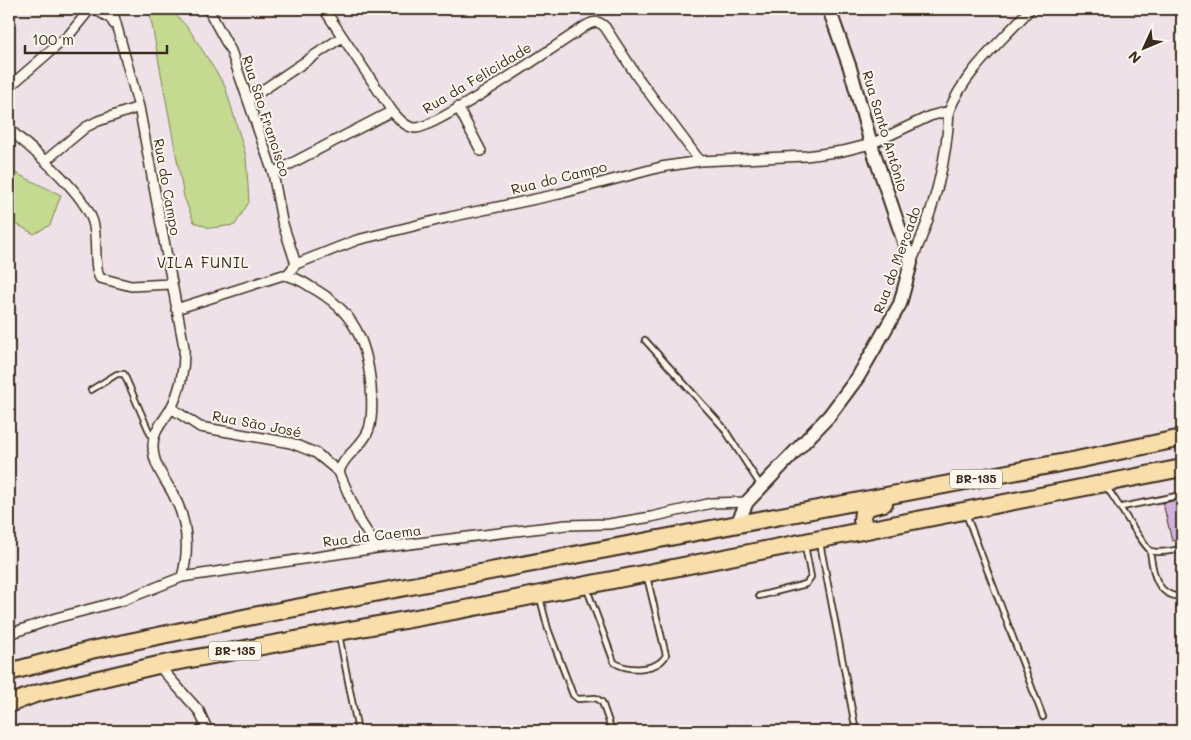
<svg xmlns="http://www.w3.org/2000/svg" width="1191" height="740" font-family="Mali,sans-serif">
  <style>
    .green { fill: #c3da90; stroke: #7f8257 }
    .building { fill: #d0b2df; stroke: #3b2a1e }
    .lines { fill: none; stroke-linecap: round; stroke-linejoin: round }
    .lane-casing { stroke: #3b2a1e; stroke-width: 8 }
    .street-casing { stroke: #3b2a1e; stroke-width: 12 }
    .secondary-casing { stroke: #3b2a1e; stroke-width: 16 }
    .highway-casing { stroke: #3b2a1e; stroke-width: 20 }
    .lane { stroke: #fbf7ec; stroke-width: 4.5 }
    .street { stroke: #fbf7ec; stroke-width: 9 }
    .secondary { stroke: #fbf7ec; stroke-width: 12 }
    .highway { stroke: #f8deab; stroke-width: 16 }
    .labels { text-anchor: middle; stroke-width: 4; stroke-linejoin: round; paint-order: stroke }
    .shield { fill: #fbf7ec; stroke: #75685c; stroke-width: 1 }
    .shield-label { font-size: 12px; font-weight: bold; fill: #3b2a1e }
    .street-label { font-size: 14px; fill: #3b2a1e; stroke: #fbf7ec }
    .neighbourhood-label { font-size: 15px; letter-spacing: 1px; fill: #3b2a1e; stroke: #fbf7ec }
  </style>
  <rect width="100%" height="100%" fill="#eee2e8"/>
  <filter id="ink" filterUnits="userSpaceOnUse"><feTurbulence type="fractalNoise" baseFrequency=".02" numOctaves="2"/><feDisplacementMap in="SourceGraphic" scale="10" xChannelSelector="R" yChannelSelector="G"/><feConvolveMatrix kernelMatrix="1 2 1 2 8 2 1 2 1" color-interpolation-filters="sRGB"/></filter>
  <g filter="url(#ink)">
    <path class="green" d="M 149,9 L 180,9 L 174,13 L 189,29 L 225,86 L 246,156 L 249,202 L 235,225 L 210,228 L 194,222 L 184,197 Z
      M 9,170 L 61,195 L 50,225 L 34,234 L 9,220 Z"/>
    <path class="building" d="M 1182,499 L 1182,539 L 1172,541 L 1163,503 Z"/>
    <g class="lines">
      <defs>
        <path id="lane" d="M 645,340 L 723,427 L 761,486
          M 91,390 L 117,374 L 124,374 L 152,438
          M 1107,488 C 1115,498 1145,549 1151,551 C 1161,554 1173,550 1182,549
          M 1122,507 L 1182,495
          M 966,514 L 1043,717
          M 820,543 L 856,731
          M 1150,551 C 1153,573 1156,596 1182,597
          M 587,589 L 614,662 C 626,672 658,671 666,655 L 647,577
          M 759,596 L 806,584 L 811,577 L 805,546
          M 540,598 L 548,629 L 573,695 L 578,699 L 596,698 L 602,702 L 612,731
          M 339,635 L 358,731"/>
        <path id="street" d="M 112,9 L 139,107 L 184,347 C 185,368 180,392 170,410 C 163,422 152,432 153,447 C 153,464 164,478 172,492 C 187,519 190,548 182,577
          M 208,9 L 231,51 L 248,100 L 273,173 L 282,221 L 296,264
          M 324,9 L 392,111 C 398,118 406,128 416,128 C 436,128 563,41 587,25 C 595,21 599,21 605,27 L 638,78 L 700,161
          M 98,11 L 111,19 L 114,24
          M 9,87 L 69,35 L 90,9
          M 248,100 L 342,37
          M 458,107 L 481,151
          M 9,129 C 33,150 83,191 93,222 C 98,237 93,267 100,278 L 131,286 L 171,284
          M 45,161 L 86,127 L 98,121 L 139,107
          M 273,173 L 392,111
          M 911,263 C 932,215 947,164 949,111 C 965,71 1003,40 1030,9
          M 287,275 L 296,264 L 357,240 L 450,217 L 559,194 L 661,167 L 700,161 L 806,156 L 843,151 L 871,144 L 930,116 L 949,111
          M 176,309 L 283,275 C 293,276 302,281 311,287 C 353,310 367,340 371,387 C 372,400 373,416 369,429 C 363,447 344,454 339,472
          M 171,408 L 200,427 L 291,443 L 316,453 L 339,472 L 360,521 L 377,548
          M 9,634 L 56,618 L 124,600 L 182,577 L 377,548 L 566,525 L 609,524 L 651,517 L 712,503 L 747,502
          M 158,665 L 199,711 L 208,731"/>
        <path id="secondary" d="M 737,524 L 747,502 L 829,416 L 858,377 L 900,304 L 911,263 L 871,144 L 850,68 L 829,9"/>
        <path id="highway" d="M 867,530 L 862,520 L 863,511 L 871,506 L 884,503
          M 9,672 L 91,650 L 253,616 L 1081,459 L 1182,438
          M 9,704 L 35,694 L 158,665 L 465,609 L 1182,468"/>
      </defs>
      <use href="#lane" class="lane-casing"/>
      <use href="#street" class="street-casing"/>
      <use href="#secondary" class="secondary-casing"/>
      <use href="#highway" class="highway-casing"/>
      <use href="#lane" class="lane"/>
      <use href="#street" class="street"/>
      <use href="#secondary" class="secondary"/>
      <use href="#highway" class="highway"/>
    </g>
  </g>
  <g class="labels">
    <g class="shield">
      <rect x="950" y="469.5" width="52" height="19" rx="4"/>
      <rect x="209" y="641.5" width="52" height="19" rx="4"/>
    </g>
    <g class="shield-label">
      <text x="976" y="483">BR-135</text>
      <text x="235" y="655">BR-135</text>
    </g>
    <g class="street-label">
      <text transform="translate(477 78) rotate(-31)" y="5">Rua da Felicidade</text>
      <text transform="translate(266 116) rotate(72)" y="5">Rua São Francisco</text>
      <text transform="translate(885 131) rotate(73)" y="5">Rua Santo Antônio</text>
      <text transform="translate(559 178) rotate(-14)" y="5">Rua do Campo</text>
      <text transform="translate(167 187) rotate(80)" y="5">Rua do Campo</text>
      <text transform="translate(897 260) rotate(-70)" y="5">Rua do Mercado</text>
      <text transform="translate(257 424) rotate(11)" y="5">Rua São José</text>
      <text transform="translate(372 536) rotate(-7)" y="5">Rua da Caema</text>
    </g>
    <g class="neighbourhood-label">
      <text x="203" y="268">VILA FUNIL</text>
    </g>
  </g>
  <rect width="1191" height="740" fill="none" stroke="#fbf7ec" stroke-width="30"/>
  <rect x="15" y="15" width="1161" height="710" fill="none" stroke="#3b2a1e" stroke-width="2" filter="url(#ink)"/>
  <g transform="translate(1144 48) rotate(226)" stroke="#fbf7ec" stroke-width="4" paint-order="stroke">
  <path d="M0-4L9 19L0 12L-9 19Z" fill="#3b2a1e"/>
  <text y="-8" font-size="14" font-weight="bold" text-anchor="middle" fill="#3b2a1e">N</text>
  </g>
  <path d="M25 45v8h142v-8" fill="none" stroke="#3b2a1e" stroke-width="2.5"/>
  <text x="32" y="45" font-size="15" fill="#3b2a1e" stroke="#fbf7ec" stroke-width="4" paint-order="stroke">100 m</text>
</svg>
